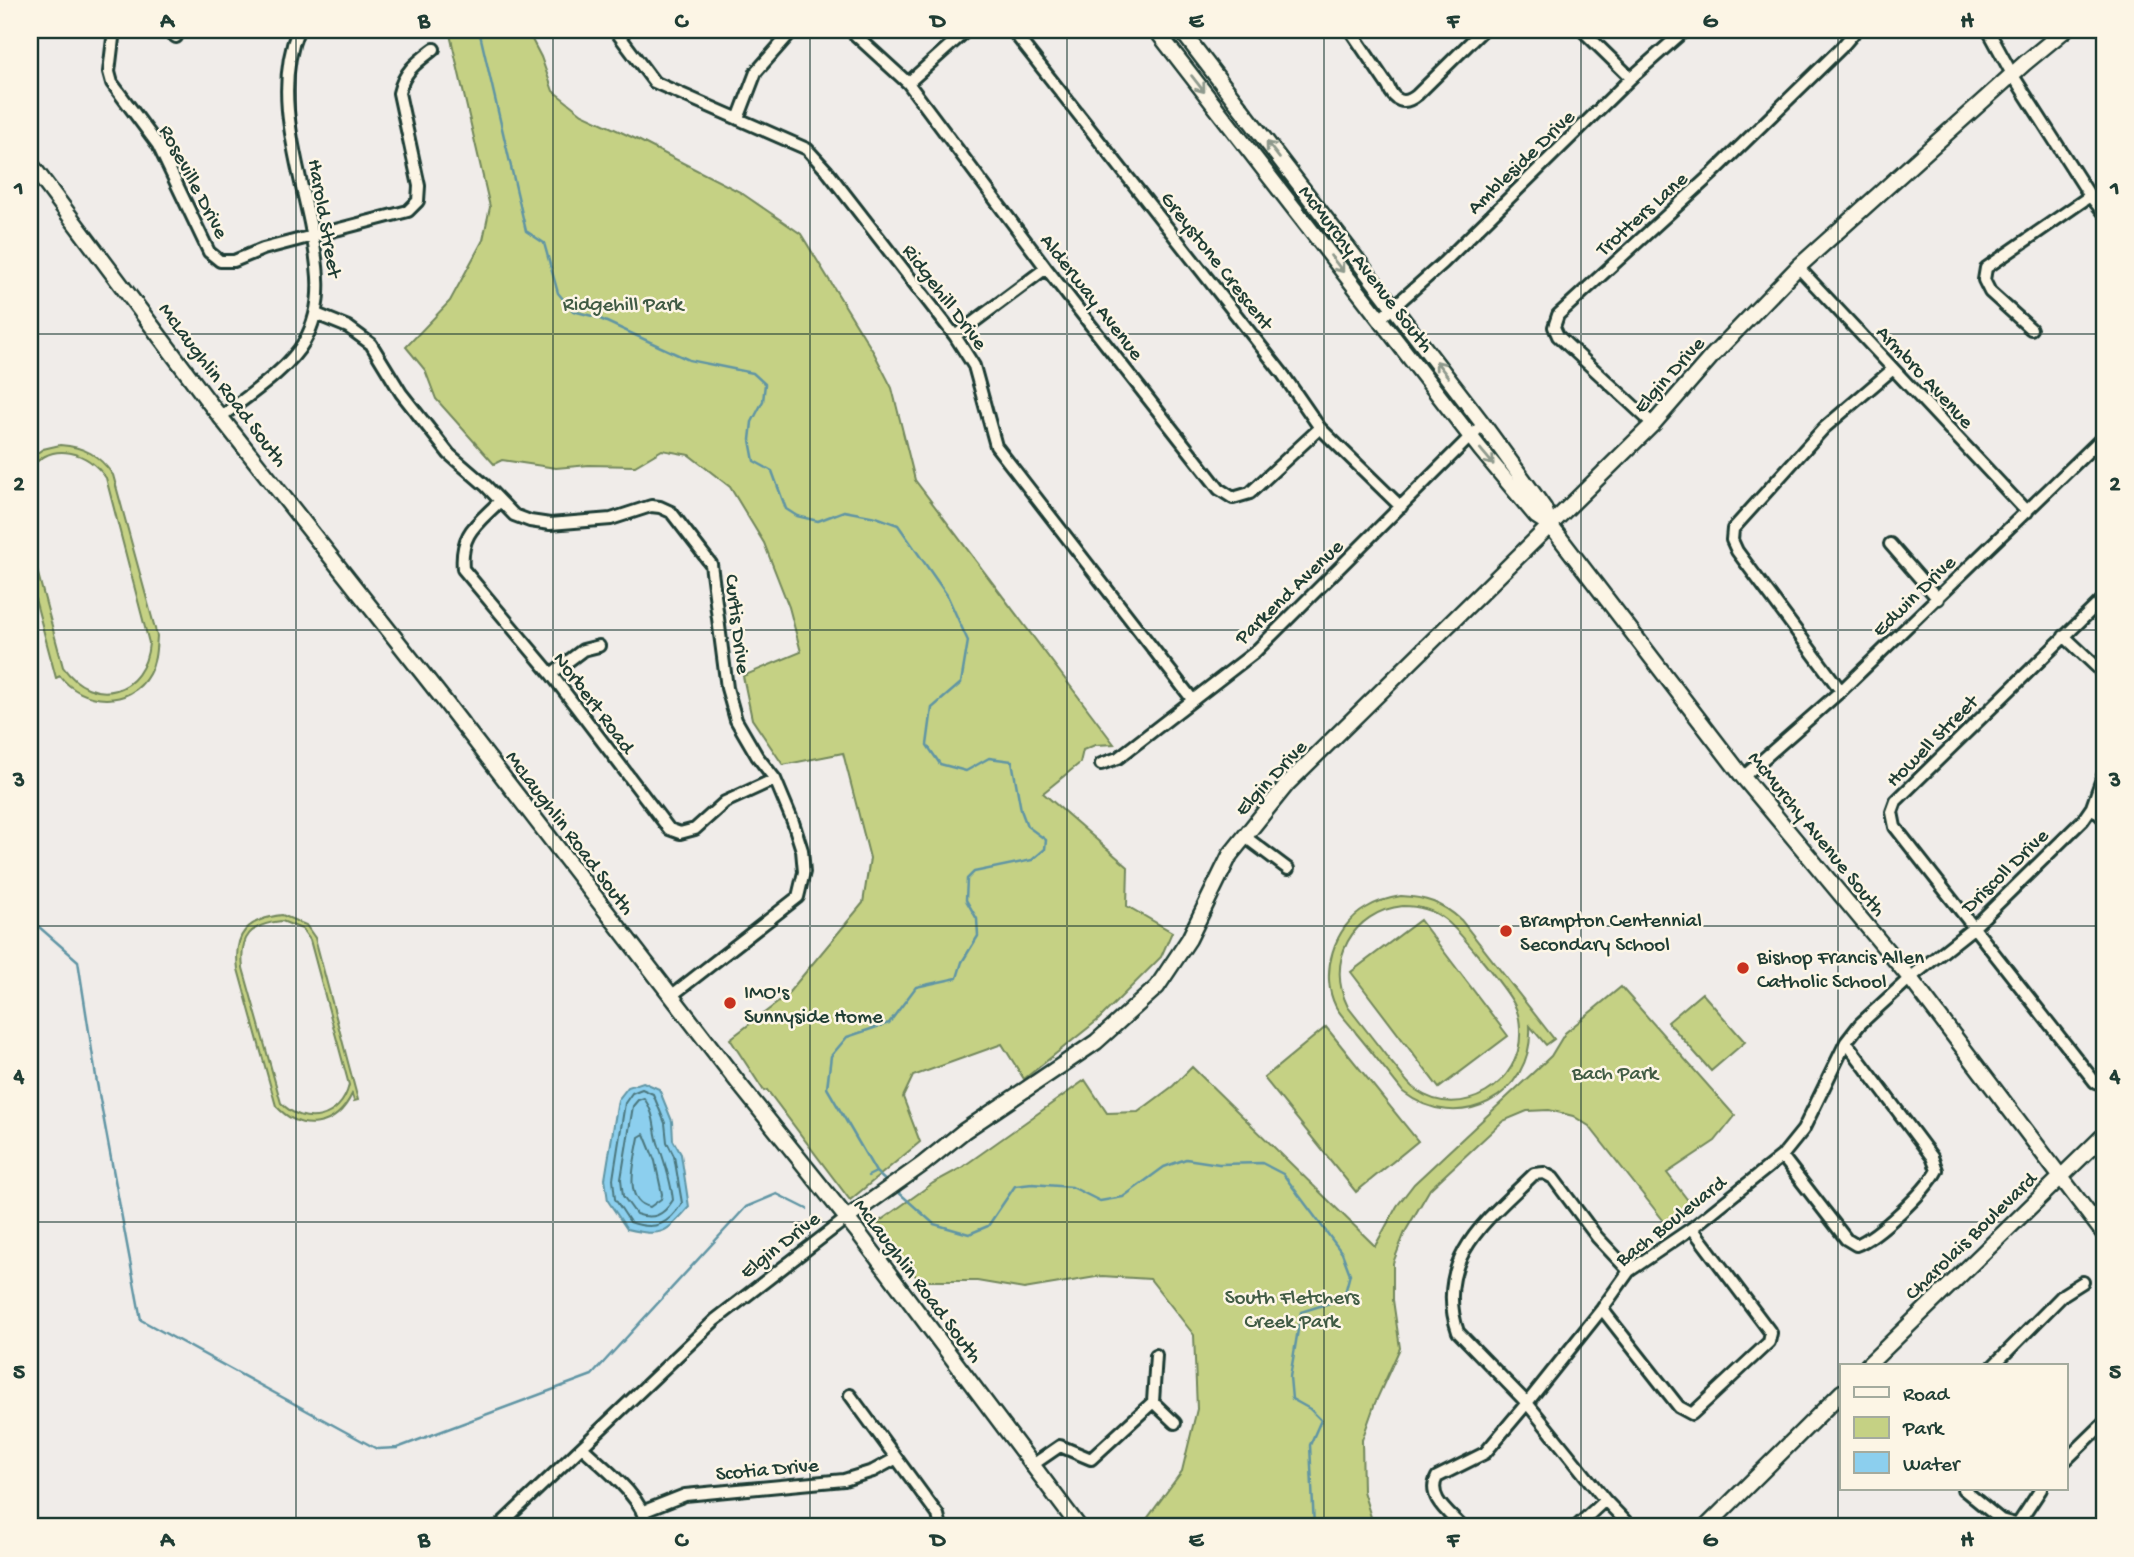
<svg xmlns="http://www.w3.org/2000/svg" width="2134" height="1557" font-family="'Gochi Hand',sans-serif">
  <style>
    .green { fill: #c5d184; stroke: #72875c; stroke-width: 2; fill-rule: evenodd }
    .water { fill: #8ccfee; stroke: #6095a4; stroke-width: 2 }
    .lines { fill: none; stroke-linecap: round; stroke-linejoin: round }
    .shore { stroke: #4b777e; stroke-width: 2 }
    .stream { stroke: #6095a4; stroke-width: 2.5 }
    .street-casing { stroke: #1f3d34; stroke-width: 16 }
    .secondary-casing { stroke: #1f3d34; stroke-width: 19 }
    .street { stroke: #fcf5e5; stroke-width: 10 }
    .secondary { stroke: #fcf5e5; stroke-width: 14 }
    .oneway { stroke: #8e998c }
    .grid { fill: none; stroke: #1f3d34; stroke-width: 2; stroke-opacity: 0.55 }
    .poi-dot { fill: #c8321e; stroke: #fcf5e5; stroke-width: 2.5 }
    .labels { text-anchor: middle; stroke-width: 5; stroke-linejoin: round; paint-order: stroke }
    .street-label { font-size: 21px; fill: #1f3d34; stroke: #fcf5e5 }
    .park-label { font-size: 21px; fill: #405b44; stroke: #fcf5e5 }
    .poi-label { font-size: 21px; fill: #1f3d34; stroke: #fcf5e5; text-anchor: start }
    .neatline { fill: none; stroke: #1f3d34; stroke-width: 2.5 }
    .grid-label { font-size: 23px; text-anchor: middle; font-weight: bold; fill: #1f3d34 }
  </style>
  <rect width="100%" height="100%" fill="#f0ece9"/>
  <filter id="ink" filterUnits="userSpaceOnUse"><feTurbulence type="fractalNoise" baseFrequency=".0143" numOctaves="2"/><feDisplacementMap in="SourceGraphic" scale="14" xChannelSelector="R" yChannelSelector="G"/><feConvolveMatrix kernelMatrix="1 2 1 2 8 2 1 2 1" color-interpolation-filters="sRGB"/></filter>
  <g filter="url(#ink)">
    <path class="green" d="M 449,30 L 527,30 L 541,57 L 553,91 L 582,114 L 636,139 L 740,192 L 801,234 L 874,353 L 892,388 L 915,480 L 1114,744 L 1095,745 L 1083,750 L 1080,763 L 1043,793 L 1128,867 L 1127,906 L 1172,932 L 1161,957 L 1098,1020 L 1024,1079 L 1002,1044 L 913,1076 L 903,1097 L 920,1142 L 850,1200 L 767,1090 L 764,1091 L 730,1039 L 785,997 L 863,903 L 870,858 L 843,753 L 783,765 L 752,719 L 743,676 L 801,652 L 789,607 L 764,543 L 730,487 L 689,455 L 662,450 L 635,466 L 589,465 L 556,468 L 502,460 L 494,464 L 436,399 L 425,370 L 406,347 L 450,301 L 483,240 L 490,207 Z
      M 60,445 C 85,447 99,455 113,475 L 157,636 C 156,649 156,662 149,674 C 130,709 82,705 60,676 L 56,678 L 30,580 L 30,544 L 63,667 C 93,709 145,695 149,643 L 106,478 C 88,452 53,440 30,469 L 30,458 L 43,449 Z
      M 1401,896 C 1425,897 1443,903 1461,920 L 1554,1039 L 1546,1045 L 1530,1026 C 1534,1097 1458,1135 1403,1092 C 1387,1072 1372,1052 1356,1033 C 1350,1024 1341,1016 1336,1007 C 1319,974 1334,926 1366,908 C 1377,901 1389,898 1401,896 ZM 1403,906 C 1418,906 1431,909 1443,918 C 1457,927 1506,989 1514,1004 C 1518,1012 1520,1022 1520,1030 C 1523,1084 1461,1122 1416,1090 C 1406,1083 1399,1071 1391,1062 C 1377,1044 1362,1025 1348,1007 C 1325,962 1352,911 1403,906 Z
      M 282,915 L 306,925 L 315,938 L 358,1100 L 354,1101 L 352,1094 C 336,1128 302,1134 276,1106 L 238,969 C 233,933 248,919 282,915 ZM 282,921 L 302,929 L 310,940 L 349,1085 C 341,1119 305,1128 281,1103 L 243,968 C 239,936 251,924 282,921 Z
      M 1420,920 L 1508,1036 L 1439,1088 L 1351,972 Z
      M 1621,987 L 1735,1116 L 1715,1141 L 1667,1173 L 1693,1207 L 1667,1225 L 1589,1126 L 1573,1116 L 1549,1110 L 1527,1111 L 1503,1121 L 1430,1189 L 1405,1232 L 1393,1263 L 1393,1300 L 1400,1348 L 1375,1403 L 1362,1440 L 1363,1491 L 1374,1527 L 1141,1527 L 1182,1471 L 1197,1409 L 1194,1335 L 1150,1279 L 1102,1276 L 1024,1289 L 977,1281 L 920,1281 L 873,1226 L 933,1183 L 961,1168 L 1085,1080 L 1107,1113 L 1138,1112 L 1173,1086 L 1192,1067 L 1375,1246 L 1397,1206 L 1414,1184 L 1551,1056 L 1565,1033 Z
      M 1702,993 L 1745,1042 L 1711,1071 L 1668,1022 Z
      M 1326,1027 L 1418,1141 L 1356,1192 L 1264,1078 Z"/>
    <path class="water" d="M 643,1082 L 659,1089 L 672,1121 L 673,1140 L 681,1154 L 689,1207 C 665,1234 662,1237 627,1229 L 608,1201 L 605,1179 L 618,1100 L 628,1087 Z"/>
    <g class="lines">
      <path class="shore" d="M 642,1089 L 653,1094 L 665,1123 L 667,1142 L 674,1156 L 682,1203 C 668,1225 655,1231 630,1222 L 615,1199 L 613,1179 L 625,1103 L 632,1093 Z
        M 644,1098 C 656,1115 653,1129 659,1146 C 665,1163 671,1182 673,1200 C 663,1216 653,1220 636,1214 L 623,1196 L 621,1179 L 633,1106 L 638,1100 Z
        M 644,1134 L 655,1161 L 662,1194 L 661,1199 L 650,1207 C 621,1202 636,1157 639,1137 Z"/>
      <path class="stream" d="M 479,30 L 526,231 L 544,243 L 558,293 L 573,311 L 596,317 L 689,360 L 753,373 L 765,384 L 763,401 L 752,422 L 750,440 L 754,461 L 772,471 L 786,509 L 797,516 L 818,521 L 844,511 L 876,517 L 898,525 L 947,595 L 968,641 L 961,683 L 932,708 L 927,745 L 940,764 L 966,771 L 989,758 L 1012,761 L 1021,810 L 1027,826 L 1046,840 L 1045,849 L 1032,860 L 974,872 L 967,879 L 966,900 L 977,919 L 978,936 L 962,962 L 957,978 L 916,987 L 889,1023 L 847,1037 L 831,1056 L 827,1088 L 876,1172 L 889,1184
        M 30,919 L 78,961 L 97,1083 L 141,1320 L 377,1449 L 397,1448 L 592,1375 L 746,1207 L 777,1194 L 807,1209
        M 868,1176 L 876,1172
        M 897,1191 L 934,1224 L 969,1234 L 988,1226 L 1015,1186 L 1032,1184 L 1072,1187 L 1100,1201 L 1123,1197 L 1164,1167 L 1186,1159 L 1219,1164 L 1262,1163 L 1283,1174 L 1342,1253 L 1350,1274 L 1345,1293 L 1335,1302
        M 1314,1527 L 1310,1445 L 1321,1420 L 1310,1409 L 1292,1399 L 1290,1377 L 1301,1312 L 1336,1301"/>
      <defs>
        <path id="street" d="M 114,30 L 109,72 L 112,83 L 158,145 L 209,252 L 220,261 L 234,261 L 263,249 L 408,211 L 418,201 L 419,186 L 399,93 C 404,71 417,62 434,49
          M 167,30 L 176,37
          M 615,30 L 654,82 L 807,149 L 827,171 L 955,336 L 974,366 L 996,446 L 1192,699
          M 850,30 L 908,83 L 1046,268 L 1219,489 L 1233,498 L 1250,493 L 1320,428
          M 1012,30 L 1282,373 L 1320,428 L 1401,507
          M 1350,30 L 1388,86 C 1394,101 1404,106 1417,95 L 1483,30
          M 1582,30 L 1631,78
          M 1988,30 L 2012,74 L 2090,196 L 2104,213
          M 908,83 L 967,30
          M 738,119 L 756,72 L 793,30
          M 1798,267 L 2027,512
          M 316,314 L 348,327 L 371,344 L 401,393 L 449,454 L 486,486 L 514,515 L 530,521 L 550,524 L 611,519 L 651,506 L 660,507 L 671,512 L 711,564 L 727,688 L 736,720 L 757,756 L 775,779 L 793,822 L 802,850 L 804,872 L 798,897 L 671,996
          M 1380,319 L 1443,263 L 1631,78 L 1685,30
          M 2031,329 L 1990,292 L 1984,280 L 1986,268 L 2090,196
          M 955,336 L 1046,268
          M 221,417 C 247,396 287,371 304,342 C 326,304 318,264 310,223 C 297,160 273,92 298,30
          M 1653,424 L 1558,336 L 1554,327 L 1558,315 L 1713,173 L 1841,48 L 1853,34 L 1853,30
          M 500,501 C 476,525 460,533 463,569 L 551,674 L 669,829 L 680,833 L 695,829 L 725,802 L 775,779
          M 1890,544 L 1938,599
          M 2104,598 L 1896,801 L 1892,812 L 1895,827 L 2095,1082 L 2104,1085
          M 2064,636 L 2099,669 L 2104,678
          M 551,674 L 583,650 L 599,646
          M 1841,691 L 1737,551 L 1732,540 L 1733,529 L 1824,428 L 1893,369
          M 1101,764 L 1118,758 L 1255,652 L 1483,424
          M 1743,777 L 1843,689 L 2104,436
          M 2092,807 L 2104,819
          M 1244,836 L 1288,869
          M 1782,1156 L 1846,1239 L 1856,1245 C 1878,1237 1926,1191 1937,1170 L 1932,1157 L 1846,1042
          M 1602,1309 L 1679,1407 L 1692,1414 L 1769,1342 L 1771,1333 L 1692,1228
          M 1993,1366 L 2064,1294 L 2083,1282
          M 850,1395 L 938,1515 L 941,1527
          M 1153,1402 L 1175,1423
          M 582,1447 C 605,1469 641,1495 648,1527
          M 2066,1460 L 2104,1423
          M 1031,1466 L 1060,1446 L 1091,1459 L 1153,1402 L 1156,1355
          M 1963,1489 L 2001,1520 L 2025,1527
          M 642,1512 L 685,1495 L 844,1480 L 873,1471 L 895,1459
          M 2018,1524 L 2041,1489
          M 498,1527 L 715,1320 L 847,1218
          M 1462,1527 C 1449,1513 1426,1497 1437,1477 L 1485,1453 L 1527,1403 L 1458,1332 C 1433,1259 1488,1219 1534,1174 L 1544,1173 L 1553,1178 L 1597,1237 L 1629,1271
          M 1576,1527 L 1605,1500
          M 1631,1527 L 1605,1500 L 1527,1403 L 1602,1309 L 1629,1271 L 1692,1228 L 1782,1156 L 1803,1130 L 1846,1042 L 1860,1024 L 1910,978 L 1973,928 L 2083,820 L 2092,807 L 2104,773"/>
        <path id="secondary" d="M 1156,30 L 1481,450 L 1536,516 L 1550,525 L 1743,777 L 1910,978 L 2104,1234
          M 1181,30 L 1483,424 L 1544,508 L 1550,525
          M 30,163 L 211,405 L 446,703 L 740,1085 L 857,1231 L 1079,1527
          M 847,1218 L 923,1164 L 964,1131 L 1096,1042 L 1157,987 L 1189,939 L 1230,855 L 1287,784 L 1653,424 L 1712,356 L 1798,267 L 2025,63 L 2065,30
          M 1867,1366 L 2104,1135
          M 1706,1527 L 1842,1392"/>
      </defs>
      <use href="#street" class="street-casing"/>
      <use href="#secondary" class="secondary-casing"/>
      <use href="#street" class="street"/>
      <use href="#secondary" class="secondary"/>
    </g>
    <defs><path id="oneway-shaft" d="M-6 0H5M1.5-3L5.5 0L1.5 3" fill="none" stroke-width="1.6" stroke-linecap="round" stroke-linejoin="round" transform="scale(1.75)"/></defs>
    <g class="oneway">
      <use href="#oneway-shaft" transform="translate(1198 84) rotate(52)"/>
      <use href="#oneway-shaft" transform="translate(1273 150) rotate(-128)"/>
      <use href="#oneway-shaft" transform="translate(1337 264) rotate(52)"/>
      <use href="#oneway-shaft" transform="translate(1442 369) rotate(-128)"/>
      <use href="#oneway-shaft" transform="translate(1487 457) rotate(50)"/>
    </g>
  </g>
  <path class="grid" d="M 296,30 L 296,1527M 553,30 L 553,1527M 810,30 L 810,1527M 1067,30 L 1067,1527M 1324,30 L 1324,1527M 1581,30 L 1581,1527M 1838,30 L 1838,1527M 30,334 L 2104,334M 30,630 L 2104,630M 30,926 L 2104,926M 30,1222 L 2104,1222"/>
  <g class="poi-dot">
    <circle cx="1506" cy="931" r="7"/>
    <circle cx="1743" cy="968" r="7"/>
    <circle cx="730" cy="1003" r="7"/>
  </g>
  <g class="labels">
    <g class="street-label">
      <text transform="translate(1520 161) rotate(-44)" y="7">Ambleside Drive</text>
      <text transform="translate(195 181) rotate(62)" y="7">Roseville Drive</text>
      <text transform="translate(1641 213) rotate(-42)" y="7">Trotters Lane</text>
      <text transform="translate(326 218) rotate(80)" y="7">Harold Street</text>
      <text transform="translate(1218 260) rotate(52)" y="7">Greystone Crescent</text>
      <text transform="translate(1367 268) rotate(52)" y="7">McMurchy Avenue South</text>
      <text transform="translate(946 296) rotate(53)" y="7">Ridgehill Drive</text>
      <text transform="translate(1093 296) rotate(52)" y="7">Alderway Avenue</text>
      <text transform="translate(1668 374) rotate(-48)" y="7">Elgin Drive</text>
      <text transform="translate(1926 376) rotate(47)" y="7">Armbro Avenue</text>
      <text transform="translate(224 384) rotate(53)" y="7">McLaughlin Road South</text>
      <text transform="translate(1288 591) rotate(-44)" y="7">Parkend Avenue</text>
      <text transform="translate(1913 595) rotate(-44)" y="7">Edwin Drive</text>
      <text transform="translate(739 624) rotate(83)" y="7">Curtis Drive</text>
      <text transform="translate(595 702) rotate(53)" y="7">Norbert Road</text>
      <text transform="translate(1931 740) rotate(-45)" y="7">Howell Street</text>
      <text transform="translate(1270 777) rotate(-47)" y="7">Elgin Drive</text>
      <text transform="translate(571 832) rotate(53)" y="7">McLaughlin Road South</text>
      <text transform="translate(1818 833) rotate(51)" y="7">McMurchy Avenue South</text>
      <text transform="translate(2004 870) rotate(-44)" y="7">Driscoll Drive</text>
      <text transform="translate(1670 1220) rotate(-38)" y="7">Bach Boulevard</text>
      <text transform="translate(1970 1235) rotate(-44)" y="7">Charolais Boulevard</text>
      <text transform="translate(779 1244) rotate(-38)" y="7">Elgin Drive</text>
      <text transform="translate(919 1280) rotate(53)" y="7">McLaughlin Road South</text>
      <text transform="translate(767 1468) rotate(-5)" y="7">Scotia Drive</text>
    </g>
    <g class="park-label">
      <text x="623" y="310">Ridgehill Park</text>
      <text x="1615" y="1079">Bach Park</text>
      <text x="1292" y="1303">South Fletchers<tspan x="1292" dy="24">Creek Park</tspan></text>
    </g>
    <g class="poi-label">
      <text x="1520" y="926">Brampton Centennial<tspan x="1520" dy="24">Secondary School</tspan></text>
      <text x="1757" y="963">Bishop Francis Allen<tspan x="1757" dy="24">Catholic School</tspan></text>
      <text x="744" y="998">IMO's<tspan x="744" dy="24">Sunnyside Home</tspan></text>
    </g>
  </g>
  <rect width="2134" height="1557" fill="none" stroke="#fcf5e5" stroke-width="77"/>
  <rect x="1840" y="1364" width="228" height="126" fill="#fcf5e5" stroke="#a4ab9e" stroke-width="2"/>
  <rect x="1854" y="1387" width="35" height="10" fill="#fcf5e5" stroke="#a4ab9e" stroke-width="2"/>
  <text x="1903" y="1400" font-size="21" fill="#1f3d34">Road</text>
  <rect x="1854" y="1417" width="35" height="21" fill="#c5d184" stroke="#a4ab9e" stroke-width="2"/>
  <text x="1903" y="1434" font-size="21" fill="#1f3d34">Park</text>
  <rect x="1854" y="1452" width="35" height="21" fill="#8ccfee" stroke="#a4ab9e" stroke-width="2"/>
  <text x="1903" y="1470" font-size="21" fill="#1f3d34">Water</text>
  <rect x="38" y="38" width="2058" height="1480" class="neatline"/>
  <g class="grid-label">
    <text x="167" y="27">A</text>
    <text x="424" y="27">B</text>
    <text x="681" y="27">C</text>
    <text x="938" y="27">D</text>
    <text x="1196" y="27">E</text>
    <text x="1453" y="27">F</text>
    <text x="1710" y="27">G</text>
    <text x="1967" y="27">H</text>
    <text x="19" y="194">1</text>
    <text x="2115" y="194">1</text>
    <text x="19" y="490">2</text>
    <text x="2115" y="490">2</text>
    <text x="19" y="786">3</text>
    <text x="2115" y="786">3</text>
    <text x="19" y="1082">4</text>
    <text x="2115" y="1082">4</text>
    <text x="19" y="1378">5</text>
    <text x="2115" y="1378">5</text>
    <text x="167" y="1546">A</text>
    <text x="424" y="1546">B</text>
    <text x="681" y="1546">C</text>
    <text x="938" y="1546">D</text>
    <text x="1196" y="1546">E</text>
    <text x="1453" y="1546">F</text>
    <text x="1710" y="1546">G</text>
    <text x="1967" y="1546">H</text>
  </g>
</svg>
